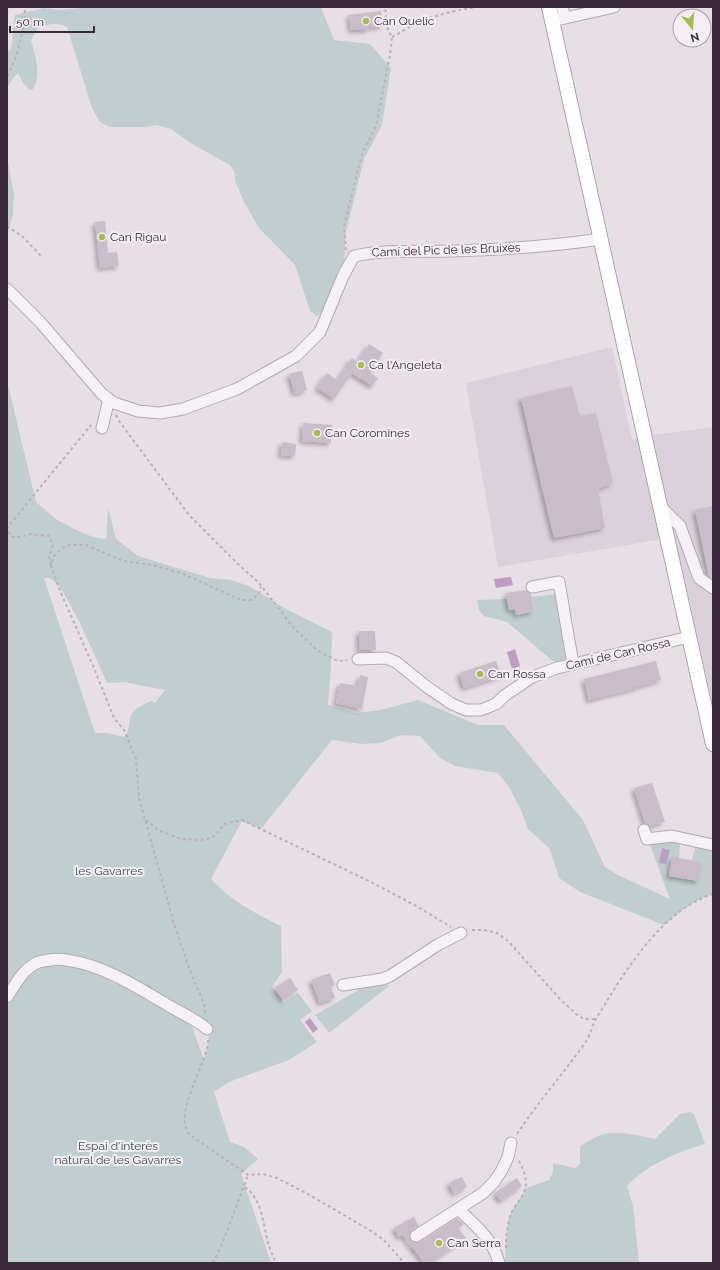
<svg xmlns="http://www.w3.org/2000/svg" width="720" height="1270" font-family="Raleway,sans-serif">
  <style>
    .built { fill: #dbd1db }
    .green { fill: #c1cecf; fill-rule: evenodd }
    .water { fill: #bd9ec2 }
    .building { fill: #c8bdc8; filter: url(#shadow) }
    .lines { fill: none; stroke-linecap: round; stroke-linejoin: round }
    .minor-casing { stroke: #b3a9b3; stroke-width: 13 }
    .major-casing { stroke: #b0a0b0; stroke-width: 16 }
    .path { stroke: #b9b1b9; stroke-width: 2; stroke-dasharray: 3 3; stroke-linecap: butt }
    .minor { stroke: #f5f1f5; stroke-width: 11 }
    .major { stroke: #fff; stroke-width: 14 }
    .poi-dot { fill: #a7bd52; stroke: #f4eef4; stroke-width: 1.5 }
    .labels { text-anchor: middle; stroke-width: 4; stroke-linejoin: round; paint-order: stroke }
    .poi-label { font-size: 12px; fill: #3b2a3b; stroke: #f4eef4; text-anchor: start }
    .street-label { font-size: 12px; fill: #3b2a3b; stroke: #f4eef4 }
    .park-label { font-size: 12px; fill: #395155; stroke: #f4eef4 }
  </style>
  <defs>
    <filter id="shadow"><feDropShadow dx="-3" dy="3" stdDeviation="2" flood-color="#0004"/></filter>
  </defs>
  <rect width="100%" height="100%" fill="#e6dfe6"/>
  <path class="built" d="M 612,347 L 632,440 L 652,435 L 713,427 L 713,708 L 675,537 L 498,567 L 466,383 Z"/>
  <path class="green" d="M 93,7 L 321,7 L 334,40 L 370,44 L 391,68 L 382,125 L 364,159 L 346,232 L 344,265 L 325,312 L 317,316 L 310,311 L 295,265 L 259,228 L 245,204 L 236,183 L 234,171 L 230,165 L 192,144 L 171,129 L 156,125 L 147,127 L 109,127 L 100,122 L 92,108 L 67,27 C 57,22 49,24 39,27 L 31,40 C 35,56 42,74 33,89 L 30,90 L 23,83 L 18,73 L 14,77 L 7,88 L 7,51 L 11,50 L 15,15 L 44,8 L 59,10 Z
    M 7,157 L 14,194 L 13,215 L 7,235 Z
    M 7,386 L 9,389 L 36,502 L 56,519 L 74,529 L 93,537 L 106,539 L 108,508 L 116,539 L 138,556 L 210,578 L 232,580 L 251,587 L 286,609 L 332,632 L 331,667 L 328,705 L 356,713 L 380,710 L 418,700 L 478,725 L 504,725 L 583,820 L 605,867 L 620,876 L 670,899 L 650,845 L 671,839 L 680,841 L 679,858 L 669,876 L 699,881 L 702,862 L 692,860 L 696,844 L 713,848 L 713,894 C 693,900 680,912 664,925 L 580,892 L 559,878 L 550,849 L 528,829 L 521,810 L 509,787 L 498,773 L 455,766 L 440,758 L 420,736 L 401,735 L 380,743 L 361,744 L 332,740 L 261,829 L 242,821 L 211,879 C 230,900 256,914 281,926 L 282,972 L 272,987 L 284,1003 L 298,993 L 312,1011 L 300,1020 L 317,1042 L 289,1060 L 229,1082 L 214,1092 L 230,1142 L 244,1147 L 258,1159 L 241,1174 L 271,1263 L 7,1263 ZM 44,578 L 50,578 L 60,587 L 79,621 L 107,683 L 124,682 L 165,690 L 155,703 L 151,701 C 144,704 133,709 131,716 C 128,724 130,732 124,737 L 107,733 L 95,733 ZM 189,1018 L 207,1029 L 209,1041 L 204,1060 Z
    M 556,594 L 567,659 L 554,662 L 507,622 L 484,616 L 479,610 L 477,600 L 507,599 L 509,610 L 515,609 L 517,615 L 534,611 L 532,597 Z
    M 372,984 L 387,984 L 389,986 L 329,1033 L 315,1015 L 362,988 Z
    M 690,1112 L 694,1114 L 705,1144 C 678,1152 646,1165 627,1186 L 633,1206 L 639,1263 L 505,1263 C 506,1247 505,1228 511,1213 C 515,1204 522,1197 526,1188 L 549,1180 L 553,1172 L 553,1163 L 575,1168 L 580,1164 L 580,1146 C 588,1142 597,1135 605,1134 C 622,1131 639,1136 655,1139 L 680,1114 Z"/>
  <path class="water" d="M 511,577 L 513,585 L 496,588 L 494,579 Z
    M 515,649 L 520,666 L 512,669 L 507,652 Z
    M 662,848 L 670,850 L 666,864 L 659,863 Z
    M 310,1018 L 318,1029 L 313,1033 L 305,1022 Z"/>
  <path class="building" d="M 381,11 L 383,26 L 369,27 L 369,30 L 351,30 L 349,15 Z
    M 105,221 L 108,253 L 117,252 L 119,266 L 100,268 L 95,222 Z
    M 369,344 L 383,353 L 370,373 L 378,378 L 372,386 L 352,373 L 334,399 L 317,388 L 327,373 L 337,380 L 352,358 L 357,362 Z
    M 302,371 L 307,390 L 295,394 L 289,374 Z
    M 572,386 L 580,416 L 596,413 L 613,483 L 598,489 L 605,528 L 554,538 L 521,398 Z
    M 303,423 L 332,425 L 331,443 L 302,441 Z
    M 282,442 L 296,444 L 295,456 L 281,455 Z
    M 713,506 L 713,575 L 709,576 L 695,510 Z
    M 526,590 L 531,594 L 534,611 L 516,615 L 515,609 L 509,610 L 506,593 Z
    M 359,631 L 375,631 L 376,650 L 359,650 Z
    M 496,661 L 501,676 L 464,688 L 459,673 Z
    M 656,661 L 661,680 L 636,687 L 636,688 L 589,700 L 584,679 Z
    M 360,675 L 368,677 L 362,709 L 336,703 L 340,683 L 358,686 Z
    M 652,783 L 665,822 L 650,826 L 645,823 L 634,788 Z
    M 672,857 L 702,862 L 699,881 L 669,876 Z
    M 330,973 L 335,985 L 331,987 L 335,998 L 320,1003 L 311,980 Z
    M 290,978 L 298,990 L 283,1000 L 275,988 Z
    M 462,1177 L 467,1187 L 454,1194 L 449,1183 Z
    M 517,1178 L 522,1186 L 501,1201 L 495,1193 Z
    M 414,1217 L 419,1226 L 410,1233 L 410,1239 L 413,1242 L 420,1242 L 457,1218 L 464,1224 L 458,1228 L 466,1238 L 430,1263 L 424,1263 L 403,1235 L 399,1237 L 394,1228 Z"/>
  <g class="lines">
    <defs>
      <path id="minor" d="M 562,7 L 565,18
        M 552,21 L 614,7
        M 7,289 L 41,323 L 102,394 L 114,403 L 138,411 L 160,413 L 183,409 L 237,389 L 296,356 L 320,332 L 343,276 L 354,256 C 386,249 419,252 451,251 C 501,250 552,246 601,239
        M 102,428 L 109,399
        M 661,507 L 680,526 L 699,578 L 713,588
        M 532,587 L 559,582 L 573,664
        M 358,659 L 386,658 L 396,662 L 427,687 L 452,704 L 466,710 L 481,710 L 496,704 L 504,696 L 532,677 L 557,668 L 689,637
        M 644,830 L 647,839 L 672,836 L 713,845
        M 343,985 L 382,979 L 390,976 L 439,944 L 461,933
        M 7,997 C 16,984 23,968 39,962 C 48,960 57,958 66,960 C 104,965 139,988 171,1007 C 183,1014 197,1020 207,1029
        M 458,1209 C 475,1225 493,1239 499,1263
        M 416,1236 L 483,1193 L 494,1182 L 502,1170 L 508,1157 L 511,1143"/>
      <path id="major" d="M 549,7 L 713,744"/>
    </defs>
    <use href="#minor" class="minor-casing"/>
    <use href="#major" class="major-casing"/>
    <path class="path" d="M 392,37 L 422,20 L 450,12 L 476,7
      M 7,76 C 19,55 24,30 25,7
      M 7,226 L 23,237 L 41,256
      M 346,250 L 344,227 L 358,169 L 363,152 L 376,126 L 390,55 L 392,37 L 388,30 L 385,7
      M 116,415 L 119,421 L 189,515 L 239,565 L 259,583 L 294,628 L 318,651 L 338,661 L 347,660
      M 51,565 L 49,557 L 53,545 L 49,536 L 31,534 L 20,537 L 11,537 L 7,528 L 91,425
      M 146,820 L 158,830 L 181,839 L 205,840 L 216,835 L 224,824 L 242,820 L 373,883 L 418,907 L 451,927
      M 472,930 L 484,930 L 497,933 L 508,941 L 560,999 L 576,1014 L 584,1019 L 596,1019
      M 205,1013 L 204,1004 L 189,968 L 174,924 L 145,819 L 139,798 L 136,759 L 124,730 L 114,718 L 94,668 L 60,591 L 51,566 L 53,557 L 62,548 L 70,545 L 86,545 L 123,561 L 152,565 L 181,573 L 241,600 L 251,600 L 259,594 L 261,587
      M 208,1040 C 208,1064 171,1114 190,1135 L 248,1175 L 263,1174 L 277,1178 L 306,1193 L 373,1232 L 386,1242 L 404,1263
      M 517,1134 C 538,1102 563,1074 585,1043 C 590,1036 592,1026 596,1019 C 623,974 661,910 713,894
      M 245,1187 C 262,1199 263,1223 268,1243 C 270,1250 273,1256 276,1263
      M 506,1248 C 506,1237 507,1225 511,1214 C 513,1208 518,1203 521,1198 C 530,1185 525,1172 518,1159
      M 213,1263 L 223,1242 L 248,1175"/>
    <use href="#minor" class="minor"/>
    <use href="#major" class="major"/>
  </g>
  <g class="poi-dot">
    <circle cx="366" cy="21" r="4"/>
    <circle cx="102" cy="237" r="4"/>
    <circle cx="361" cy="365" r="4"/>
    <circle cx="317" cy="433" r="4"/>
    <circle cx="480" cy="674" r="4"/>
    <circle cx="439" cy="1243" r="4"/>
  </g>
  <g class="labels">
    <g class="poi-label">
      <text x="374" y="25">Can Quelic</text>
      <text x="110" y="241">Can Rigau</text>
      <text x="369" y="369">Ca l'Angeleta</text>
      <text x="325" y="437">Can Coromines</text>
      <text x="488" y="678">Can Rossa</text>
      <text x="447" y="1247">Can Serra</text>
    </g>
    <g class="street-label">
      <text transform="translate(446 250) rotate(-2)" y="4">Camí del Pic de les Bruixes</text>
      <text transform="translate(618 654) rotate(-13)" y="4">Camí de Can Rossa</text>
    </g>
    <g class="park-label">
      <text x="109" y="875">les Gavarres</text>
      <text x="118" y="1150">Espai d'interès<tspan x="118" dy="14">natural de les Gavarres</tspan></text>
    </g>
  </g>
  <rect width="720" height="1270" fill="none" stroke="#3b2a3b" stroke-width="16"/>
  <g transform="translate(692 28) rotate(163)"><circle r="19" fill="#f4eef4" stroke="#aaa0aa"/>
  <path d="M0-3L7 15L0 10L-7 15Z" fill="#a7bd52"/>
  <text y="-6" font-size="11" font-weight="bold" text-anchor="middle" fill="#3b2a3b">N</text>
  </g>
  <path d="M10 26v6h84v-6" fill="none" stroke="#3b2a3b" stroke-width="2"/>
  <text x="16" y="26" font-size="12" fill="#3b2a3b" stroke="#f4eef4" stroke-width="3" paint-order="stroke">50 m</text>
</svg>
